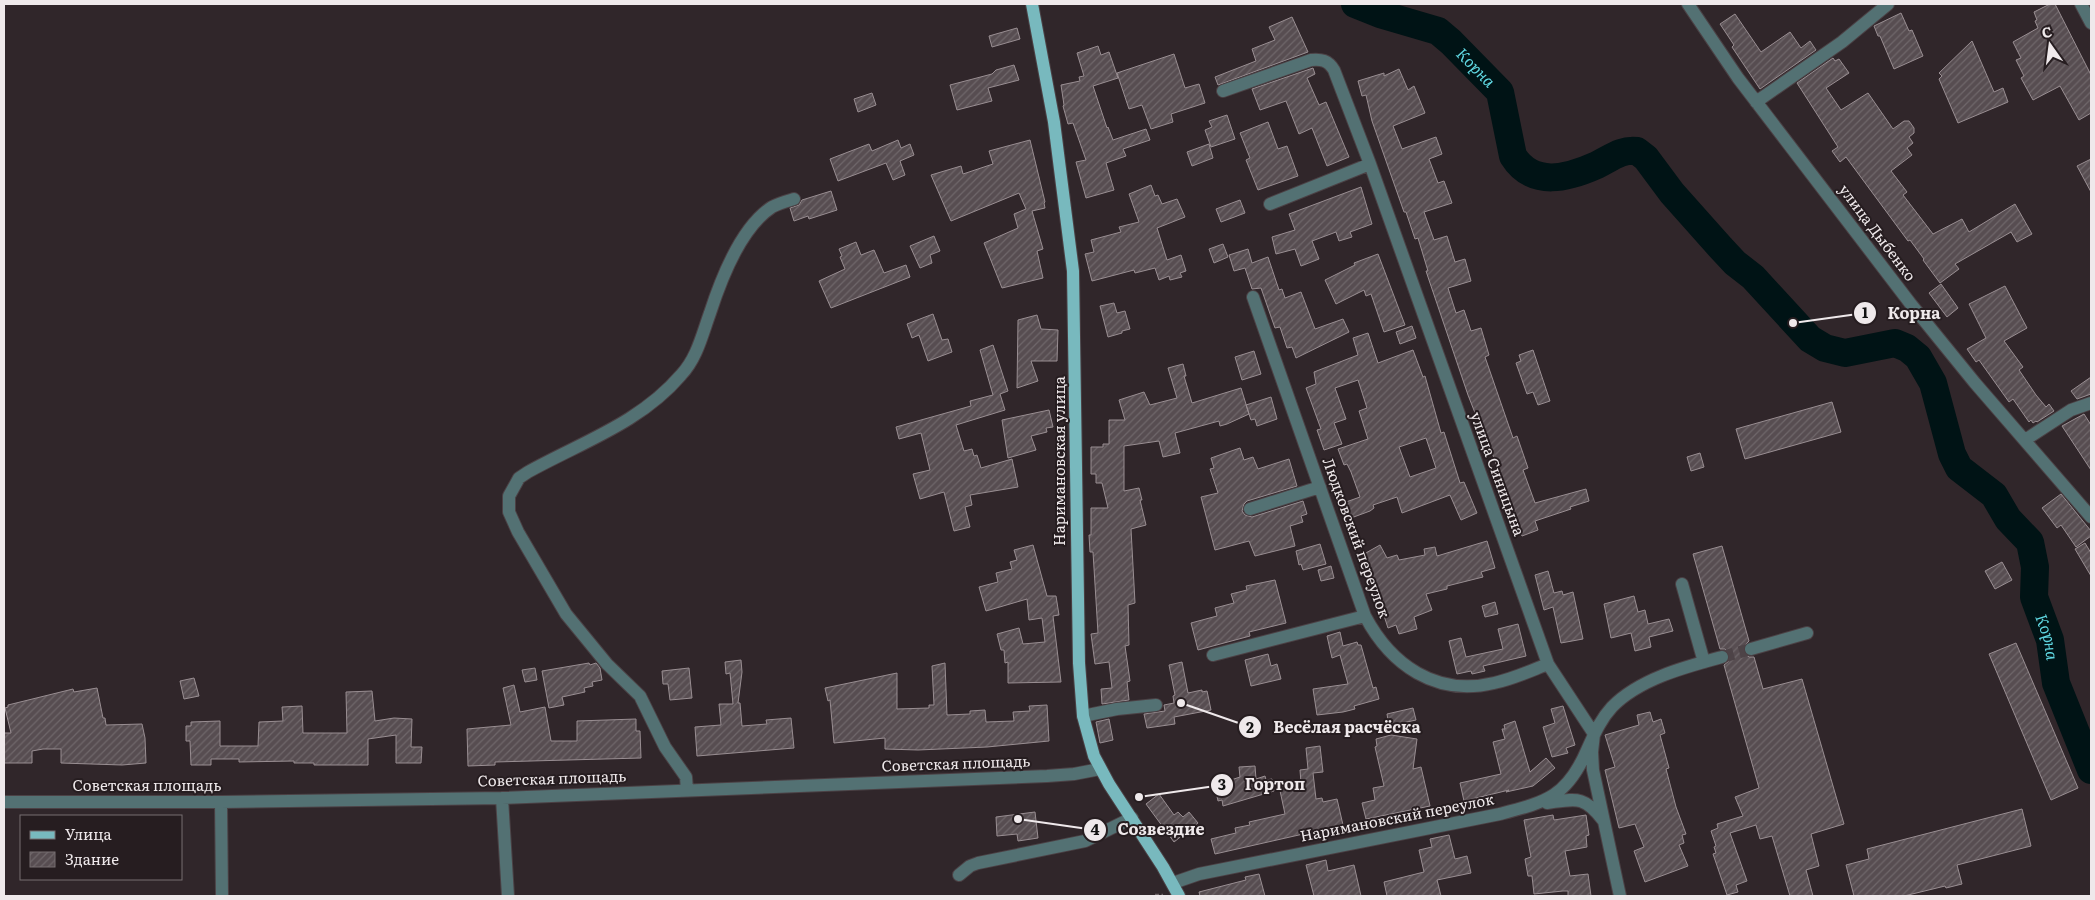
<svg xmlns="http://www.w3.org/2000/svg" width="2095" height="900" font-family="Literata,serif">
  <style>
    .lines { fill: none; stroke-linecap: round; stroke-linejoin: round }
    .river { stroke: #001315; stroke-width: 28 }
    .building { fill: url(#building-hatch); stroke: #998e92; fill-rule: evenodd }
    .minor-tunnel { stroke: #4d4347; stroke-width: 12; stroke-dasharray: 12 6; stroke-linecap: butt }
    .minor-casing { stroke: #4b4145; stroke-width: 14 }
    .major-casing { stroke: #4b4145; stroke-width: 14 }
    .path { stroke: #6e6568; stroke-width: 2.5; stroke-dasharray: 4 2.5; stroke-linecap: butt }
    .minor { stroke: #537173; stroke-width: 12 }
    .major { stroke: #78b9be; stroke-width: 12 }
    .labels { text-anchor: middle; stroke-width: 4; stroke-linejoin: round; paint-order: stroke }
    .street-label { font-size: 15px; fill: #efe9eb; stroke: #261d20 }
    .water-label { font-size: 16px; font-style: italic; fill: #5fd7e1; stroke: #261d20 }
    .leader { fill: none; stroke: #efe9eb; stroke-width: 2 }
    .callout-dot { fill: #efe9eb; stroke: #261d20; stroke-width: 2 }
    .mark-label { font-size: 15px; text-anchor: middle; font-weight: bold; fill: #111 }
    .callout-label { font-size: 16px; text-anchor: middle; font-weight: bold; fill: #efe9eb; stroke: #261d20; stroke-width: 4; stroke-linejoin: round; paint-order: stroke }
  </style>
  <defs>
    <pattern id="building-hatch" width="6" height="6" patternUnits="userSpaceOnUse" patternTransform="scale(1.25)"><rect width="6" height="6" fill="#574d51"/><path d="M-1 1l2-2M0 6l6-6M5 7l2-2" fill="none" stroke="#6f676a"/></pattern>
  </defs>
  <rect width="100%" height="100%" fill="#30262a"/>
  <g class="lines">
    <path class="river" id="s1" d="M 1355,4 L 1380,14 L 1438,31 L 1451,42 L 1500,92 L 1513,156 C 1533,188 1568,178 1597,165 C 1611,158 1622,149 1637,151 L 1646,158 L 1672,193 L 1721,248 L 1735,263 L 1753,277 L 1810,339 L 1825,348 L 1845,353 L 1895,343 L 1907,348 L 1918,357 L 1933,383 L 1952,454 L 1959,468 L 1994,495 L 2008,519 L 2030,542 L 2035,567 L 2034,597 L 2050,640 L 2056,683 L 2091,770"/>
  </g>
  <path class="building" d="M 2050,4 L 2055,4 L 2091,75 L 2091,113 L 2079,120 L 2060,86 L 2033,100 L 2021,78 L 2024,76 L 2016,60 L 2021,58 L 2013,42 L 2038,28 L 2035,21 L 2037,20 L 2034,12 Z
    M 1901,13 L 1909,31 L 1912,30 L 1923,56 L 1894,69 L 1880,36 L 1878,36 L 1874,26 Z
    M 1735,14 L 1761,52 L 1790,32 L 1801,48 L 1810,41 L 1816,50 L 1760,89 L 1732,47 L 1734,45 L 1720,24 Z
    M 1292,17 L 1308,52 L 1218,85 L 1215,77 L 1256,61 L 1252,49 L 1275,40 L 1269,27 Z
    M 1017,28 L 1020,39 L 992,47 L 989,36 Z
    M 1972,41 L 1994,92 L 2003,88 L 2008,102 L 1958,123 L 1939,79 L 1942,76 L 1939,73 Z
    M 1098,46 L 1101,55 L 1109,52 L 1118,78 L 1093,86 L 1107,128 L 1108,127 L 1113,140 L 1146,129 L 1150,140 L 1123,149 L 1126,156 L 1106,163 L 1114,190 L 1086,198 L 1076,162 L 1086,160 L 1073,123 L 1068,124 L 1063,106 L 1064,105 L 1061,85 L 1080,81 L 1079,77 L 1084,76 L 1077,53 Z
    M 1174,54 L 1185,88 L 1199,84 L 1205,103 L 1171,114 L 1173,122 L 1151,129 L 1142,105 L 1129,109 L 1117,73 Z
    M 1833,58 L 1835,61 L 1839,59 L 1849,73 L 1826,88 L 1841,110 L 1868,93 L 1893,129 L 1904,121 L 1909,121 L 1914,128 L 1914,133 L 1909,137 L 1913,143 L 1907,148 L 1912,155 L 1891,171 L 1907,192 L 1903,195 L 1933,234 L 1962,219 L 1969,232 L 2015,204 L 2032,234 L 2017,242 L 2011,232 L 1955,264 L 1959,269 L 1940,283 L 1923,260 L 1924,259 L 1910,240 L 1908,241 L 1846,157 L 1840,162 L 1832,151 L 1838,147 L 1797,83 Z
    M 1014,65 L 1019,80 L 988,88 L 992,101 L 957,110 L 950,85 L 992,74 L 996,70 Z
    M 1313,68 L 1315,74 L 1307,78 L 1319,105 L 1326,102 L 1349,157 L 1327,166 L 1312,128 L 1299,134 L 1286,101 L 1260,110 L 1252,89 Z
    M 1399,69 L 1408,90 L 1414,86 L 1425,113 L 1393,126 L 1402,149 L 1436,137 L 1442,154 L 1429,159 L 1438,183 L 1444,181 L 1452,203 L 1424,212 L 1434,240 L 1447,236 L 1455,262 L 1465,259 L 1471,281 L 1448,288 L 1456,313 L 1464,310 L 1471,331 L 1481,328 L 1489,355 L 1485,357 L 1513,438 L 1517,436 L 1528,468 L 1523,470 L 1535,503 L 1586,489 L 1589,501 L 1570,507 L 1571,509 L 1535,521 L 1538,530 L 1522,536 L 1481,422 L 1479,423 L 1468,395 L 1430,283 L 1426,271 L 1428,271 L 1418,238 L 1415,239 L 1406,212 L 1404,212 L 1372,121 L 1366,95 L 1362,96 L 1358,81 L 1384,73 L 1384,76 Z
    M 872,93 L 876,105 L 858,112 L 854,99 Z
    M 1227,115 L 1235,139 L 1211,147 L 1205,130 L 1212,127 L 1209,121 Z
    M 1268,122 L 1278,149 L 1287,146 L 1298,176 L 1258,190 L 1246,160 L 1250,158 L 1240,133 Z
    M 898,140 L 901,148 L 910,144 L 914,155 L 900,161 L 905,175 L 893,180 L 886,163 L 838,181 L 830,159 L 869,144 L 872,151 Z
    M 1030,140 L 1045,202 L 1044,203 L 1045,208 L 1032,211 L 1043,249 L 1037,251 L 1043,278 L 1002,288 L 984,243 L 1018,228 L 1014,214 L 1026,209 L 1019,193 L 951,221 L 931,175 L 961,166 L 963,174 L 993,164 L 989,151 Z
    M 1209,144 L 1213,158 L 1192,166 L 1187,152 Z
    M 2091,159 L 2091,192 L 2077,166 Z
    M 1151,185 L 1155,196 L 1158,195 L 1162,204 L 1177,199 L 1185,217 L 1157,228 L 1167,260 L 1181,255 L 1186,271 L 1180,273 L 1182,277 L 1170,280 L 1169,276 L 1159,280 L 1155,268 L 1135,273 L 1134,270 L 1092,281 L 1085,254 L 1094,252 L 1091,240 L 1121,232 L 1119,227 L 1139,222 L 1129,194 Z
    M 1361,187 L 1372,224 L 1350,232 L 1352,237 L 1339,241 L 1336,232 L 1312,241 L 1319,259 L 1301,266 L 1295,249 L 1276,254 L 1272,237 L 1295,230 L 1289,214 Z
    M 831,191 L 837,210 L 809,219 L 808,216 L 794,221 L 790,208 L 799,205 L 802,200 Z
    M 1240,200 L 1245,213 L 1221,222 L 1216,209 Z
    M 934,236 L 940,251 L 930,255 L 932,263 L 920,268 L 910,246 Z
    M 856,242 L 861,255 L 874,250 L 884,273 L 906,265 L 910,277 L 831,308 L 819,281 L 845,269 L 840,257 L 842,256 L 839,249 Z
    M 1223,244 L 1228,257 L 1214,263 L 1209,249 Z
    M 1248,249 L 1252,263 L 1268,257 L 1279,290 L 1282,289 L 1285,298 L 1301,292 L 1315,329 L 1343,319 L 1349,332 L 1296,358 L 1292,347 L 1287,348 L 1280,327 L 1275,328 L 1261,288 L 1252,289 L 1245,268 L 1234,271 L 1229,255 Z
    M 1378,254 L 1405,325 L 1384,332 L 1371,294 L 1366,296 L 1364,290 L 1336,304 L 1325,280 L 1355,265 L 1354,263 Z
    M 1941,284 L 1958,308 L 1947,317 L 1929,293 Z
    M 2005,286 L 2027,328 L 2004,341 L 2023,367 L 2019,370 L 2036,395 L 2046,407 L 2049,404 L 2054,411 L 2037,422 L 2036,421 L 2033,423 L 2031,420 L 2029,422 L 2013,399 L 2009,402 L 1979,360 L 1976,362 L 1967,349 L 1986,338 L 1969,304 Z
    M 1114,303 L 1117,313 L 1125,311 L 1130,329 L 1122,331 L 1122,333 L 1108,337 L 1100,306 Z
    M 933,314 L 942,340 L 948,339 L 952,352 L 928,361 L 919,335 L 912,338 L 907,324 Z
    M 1037,315 L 1041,329 L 1058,330 L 1057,361 L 1031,361 L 1038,381 L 1017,388 L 1018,320 Z
    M 1412,326 L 1416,338 L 1400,344 L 1396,332 Z
    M 1368,333 L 1378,363 L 1413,350 L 1423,377 L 1425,376 L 1441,433 L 1444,432 L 1460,483 L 1464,482 L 1477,513 L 1461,520 L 1450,495 L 1402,513 L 1397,497 L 1373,505 L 1374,508 L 1370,511 L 1351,518 L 1346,502 L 1360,497 L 1351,472 L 1347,464 L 1344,465 L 1338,449 L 1368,439 L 1359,411 L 1367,408 L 1358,380 L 1335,388 L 1346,419 L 1334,423 L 1342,444 L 1324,450 L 1317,430 L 1321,429 L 1306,388 L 1316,384 L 1314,372 L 1358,355 L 1353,338 ZM 1426,438 L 1436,468 L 1410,477 L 1399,447 Z
    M 993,345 L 1008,391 L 1000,394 L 1005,410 L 956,425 L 964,451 L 972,449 L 974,456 L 977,455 L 981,468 L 1012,459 L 1018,487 L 970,495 L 972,505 L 965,507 L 970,527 L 954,531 L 944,492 L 920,499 L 913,474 L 930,470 L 921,433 L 899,439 L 896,427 L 971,406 L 970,401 L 993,395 L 980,350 Z
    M 1533,350 L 1550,401 L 1538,405 L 1533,392 L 1527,394 L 1516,363 L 1521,361 L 1519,355 Z
    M 1254,351 L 1261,374 L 1242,380 L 1235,357 Z
    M 1183,364 L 1186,376 L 1184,376 L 1192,403 L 1241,388 L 1249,414 L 1227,424 L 1220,426 L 1219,421 L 1175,433 L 1180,453 L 1163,457 L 1159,441 L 1124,446 L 1124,491 L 1139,488 L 1142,500 L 1140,500 L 1146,525 L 1131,529 L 1135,603 L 1128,605 L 1129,645 L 1125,646 L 1130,681 L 1127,682 L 1129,700 L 1102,704 L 1101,689 L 1112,688 L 1109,662 L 1095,664 L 1091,634 L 1098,633 L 1093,552 L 1090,552 L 1089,535 L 1091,535 L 1091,508 L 1108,508 L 1102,483 L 1096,483 L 1096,474 L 1091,474 L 1091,447 L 1103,447 L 1103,444 L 1109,444 L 1109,420 L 1125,420 L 1119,400 L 1144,392 L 1150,405 L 1177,398 L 1168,368 Z
    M 2091,377 L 2091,394 L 2077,399 L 2071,391 Z
    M 1271,397 L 1277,419 L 1257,426 L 1255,419 L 1251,420 L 1246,405 Z
    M 1832,402 L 1841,432 L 1745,459 L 1736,429 Z
    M 1049,410 L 1053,427 L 1046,428 L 1047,432 L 1031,436 L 1036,450 L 1008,458 L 1002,420 Z
    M 2084,414 L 2091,425 L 2091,470 L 2062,426 Z
    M 1240,448 L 1244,460 L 1253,457 L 1258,469 L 1289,459 L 1297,486 L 1247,501 L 1244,504 L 1242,511 L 1245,515 L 1252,517 L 1303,501 L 1307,514 L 1301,516 L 1303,522 L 1290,526 L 1295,546 L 1255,556 L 1249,541 L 1215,550 L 1201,497 L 1218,493 L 1210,469 L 1214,468 L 1211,458 Z
    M 1700,453 L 1704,467 L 1691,471 L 1687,457 Z
    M 2061,494 L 2091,531 L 2091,536 L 2076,547 L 2061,525 L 2057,528 L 2042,508 Z
    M 1487,541 L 1495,568 L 1481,572 L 1483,577 L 1447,586 L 1447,589 L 1426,594 L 1432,610 L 1414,617 L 1417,629 L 1399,634 L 1396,625 L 1388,628 L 1364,554 L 1380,545 L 1387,558 L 1397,555 L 1399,560 L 1425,555 L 1424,549 L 1435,547 L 1437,556 Z
    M 2085,543 L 2091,553 L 2091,576 L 2075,549 Z
    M 1320,544 L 1326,564 L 1303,570 L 1301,564 L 1299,565 L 1296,551 Z
    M 1033,545 L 1047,596 L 1056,596 L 1059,615 L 1053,616 L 1061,682 L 1008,683 L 1008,662 L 1005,663 L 1004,650 L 1001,650 L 997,634 L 1019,628 L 1023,644 L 1045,642 L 1042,618 L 1029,620 L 1027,599 L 986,611 L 979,587 L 998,582 L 996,573 L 1012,569 L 1010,562 L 1017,560 L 1014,550 Z
    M 1722,546 L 1749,641 L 1743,647 L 1743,652 L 1749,657 L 1754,657 L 1763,689 L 1802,679 L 1844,824 L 1811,834 L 1819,866 L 1806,870 L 1813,896 L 1790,896 L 1772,836 L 1760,839 L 1756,825 L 1730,833 L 1747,881 L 1736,885 L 1738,892 L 1727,895 L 1713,854 L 1716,853 L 1714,847 L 1716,846 L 1711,831 L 1718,828 L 1717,824 L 1743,816 L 1735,797 L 1759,788 L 1724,665 L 1730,660 L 1730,654 L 1725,649 L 1720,649 L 1693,554 Z
    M 2002,562 L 2012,580 L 1995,589 L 1985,571 Z
    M 1331,566 L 1334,578 L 1321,581 L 1318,570 Z
    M 1548,571 L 1554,593 L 1562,591 L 1563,595 L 1573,592 L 1583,639 L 1561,643 L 1553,607 L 1544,610 L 1535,575 Z
    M 1275,580 L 1286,623 L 1249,632 L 1250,636 L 1198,650 L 1191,623 L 1217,616 L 1215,608 L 1234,603 L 1231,594 L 1247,590 L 1246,586 Z
    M 1634,596 L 1638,612 L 1645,610 L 1648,624 L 1669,619 L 1673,631 L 1649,637 L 1651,647 L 1635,651 L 1631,633 L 1611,638 L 1604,604 Z
    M 1495,602 L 1498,614 L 1485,617 L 1482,606 Z
    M 1518,624 L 1526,656 L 1483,666 L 1485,671 L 1472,674 L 1471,671 L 1457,674 L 1449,641 L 1461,638 L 1466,657 L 1503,649 L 1498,629 Z
    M 1340,632 L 1343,646 L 1357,642 L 1358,645 L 1361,645 L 1373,688 L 1376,687 L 1379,699 L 1354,706 L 1355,709 L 1343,712 L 1317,715 L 1313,689 L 1348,684 L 1340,655 L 1332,658 L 1327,636 Z
    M 2016,643 L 2078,788 L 2051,800 L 1989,654 Z
    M 1268,654 L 1271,666 L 1277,664 L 1281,679 L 1251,686 L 1245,660 Z
    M 741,660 L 742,672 L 738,703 L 740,703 L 742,726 L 767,724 L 766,720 L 791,718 L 794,748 L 697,756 L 695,727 L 721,725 L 719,704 L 733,704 L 730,673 L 726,674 L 725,662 Z
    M 1182,662 L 1188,693 L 1202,690 L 1202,692 L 1207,691 L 1211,710 L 1174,717 L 1175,724 L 1147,728 L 1144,714 L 1165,711 L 1164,705 L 1174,703 L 1173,696 L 1175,695 L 1169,665 Z
    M 589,663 L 590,665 L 596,663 L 600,668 L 602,680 L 592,682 L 593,686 L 584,688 L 585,692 L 562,697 L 564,705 L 549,708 L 542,671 Z
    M 945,663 L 947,715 L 970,714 L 970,711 L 985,710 L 986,722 L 1014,721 L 1013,712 L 1030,711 L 1029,706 L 1047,705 L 1049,741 L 987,747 L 918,750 L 885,749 L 885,738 L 834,743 L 830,700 L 828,701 L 825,688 L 897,673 L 897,709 L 929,708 L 929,705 L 934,705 L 932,666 Z
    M 535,668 L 537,680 L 525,682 L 522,670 Z
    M 689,668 L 692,698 L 670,700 L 668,684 L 663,684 L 662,671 Z
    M 194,678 L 199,696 L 184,699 L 180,681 Z
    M 514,685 L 520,712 L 545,707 L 551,741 L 577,741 L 577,721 L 636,719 L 636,731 L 640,731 L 641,758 L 495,762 L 495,765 L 468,766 L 467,729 L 511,725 L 503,688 Z
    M 97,688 L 103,718 L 105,718 L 106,725 L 142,724 L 145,738 L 146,763 L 122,765 L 61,763 L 61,749 L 43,749 L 32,751 L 32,763 L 4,763 L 4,733 L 11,733 L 5,708 L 8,707 L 8,705 L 73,689 L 74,692 Z
    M 372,691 L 375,721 L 394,718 L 412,719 L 411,747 L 422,747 L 421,763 L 396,763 L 396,735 L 368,739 L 368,765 L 314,765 L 314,763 L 294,763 L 294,761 L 239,762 L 239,759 L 211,759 L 211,765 L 191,765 L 190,741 L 186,741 L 186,726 L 191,726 L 191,722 L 220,721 L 220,746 L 258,746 L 259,722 L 283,721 L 282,707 L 302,706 L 303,733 L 347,733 L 346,692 Z
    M 1563,706 L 1575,745 L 1566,748 L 1568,753 L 1552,757 L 1543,727 L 1555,723 L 1551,709 Z
    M 1413,708 L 1416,720 L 1389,726 L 1387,714 Z
    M 1650,712 L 1653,722 L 1661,719 L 1665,733 L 1660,735 L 1669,768 L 1666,769 L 1676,807 L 1686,834 L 1682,835 L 1684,843 L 1679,845 L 1688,866 L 1645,882 L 1634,851 L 1644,847 L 1635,824 L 1619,828 L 1605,770 L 1615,767 L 1605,735 L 1639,725 L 1637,715 Z
    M 1109,719 L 1113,740 L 1100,743 L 1096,722 Z
    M 1515,721 L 1530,772 L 1546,758 L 1555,768 L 1533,786 L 1506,792 L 1509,790 L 1464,801 L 1460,783 L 1501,774 L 1493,742 L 1505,739 L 1502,729 L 1505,729 L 1504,725 Z
    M 1391,735 L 1417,739 L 1413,769 L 1421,767 L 1430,806 L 1366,819 L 1362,803 L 1375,800 L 1373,788 L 1384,786 L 1375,747 L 1377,746 L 1376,739 Z
    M 1320,746 L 1323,772 L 1313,773 L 1316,799 L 1322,798 L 1323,802 L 1337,799 L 1343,825 L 1215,854 L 1211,839 L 1236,833 L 1235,828 L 1250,825 L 1249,822 L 1285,814 L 1279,786 L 1301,783 L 1300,770 L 1308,769 L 1306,748 Z
    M 1255,766 L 1256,779 L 1265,776 L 1266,780 L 1272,779 L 1274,791 L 1223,806 L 1222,800 L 1218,801 L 1215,787 L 1219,786 L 1219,784 L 1240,777 L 1239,767 Z
    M 1159,794 L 1174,815 L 1178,812 L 1183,817 L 1189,812 L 1198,823 L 1174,842 L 1146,804 Z
    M 2022,809 L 2031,846 L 1957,865 L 1962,884 L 1946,888 L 1945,886 L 1904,896 L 1854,896 L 1846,865 L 1869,859 L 1867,849 Z
    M 1035,812 L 1038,838 L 1018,841 L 1017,834 L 997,836 L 996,817 Z
    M 1553,815 L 1554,820 L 1586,815 L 1589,835 L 1586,836 L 1587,847 L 1565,851 L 1570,876 L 1588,874 L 1591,896 L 1568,896 L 1568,891 L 1563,891 L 1534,894 L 1532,876 L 1528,876 L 1525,859 L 1531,857 L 1524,820 Z
    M 1449,835 L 1455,859 L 1467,856 L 1471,873 L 1437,880 L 1441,896 L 1387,896 L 1384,882 L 1424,872 L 1419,850 L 1432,847 L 1430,839 Z
    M 1326,860 L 1328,871 L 1354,865 L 1361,896 L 1314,896 L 1306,865 Z
    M 1259,874 L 1265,896 L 1200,896 L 1199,892 L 1246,880 L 1245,877 Z"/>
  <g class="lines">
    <path class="minor-tunnel" d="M 1722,657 L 1751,649"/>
    <defs>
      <path id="minor" d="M 1688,4 L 1738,78 L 1910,303 L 1975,383 L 2091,517
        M 2081,4 L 2091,23
        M 1223,91 L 1311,60 C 1321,59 1328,60 1334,70 L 1370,164 L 1548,664 L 1594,734 L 1592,752 L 1593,770 L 1620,896
        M 1756,102 L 1842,42 L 1888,4
        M 1270,204 L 1370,164
        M 1253,297 L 1365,616 C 1391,665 1436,697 1494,683 C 1513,679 1530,671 1548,664
        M 2025,440 L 2071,410 L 2091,403
        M 1250,509 L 1320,487
        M 1682,584 L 1704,662
        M 1751,649 L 1807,633
        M 1213,655 L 1365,616
        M 1083,716 L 1117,709 L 1156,705
        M 687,790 L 686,777 L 665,747 L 640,696 L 607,664 L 566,614 L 518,532 L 509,512 L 509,496 L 519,478 L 528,472 C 582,442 640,423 681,375 C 697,358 702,335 710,313 C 721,279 741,227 772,207 C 779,203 787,201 794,199
        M 502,798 L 508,896
        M 4,802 L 221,802 L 502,798 L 1047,776 L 1074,774 L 1100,769
        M 221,802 L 222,896
        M 1547,803 C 1576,799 1584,795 1603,820
        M 959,875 L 970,866 L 978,863 L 1085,841 L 1132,818
        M 1173,883 L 1199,874 L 1500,814 C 1546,802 1567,797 1587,750 C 1594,735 1600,720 1612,707 C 1639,679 1685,667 1722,657"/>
      <path id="major" d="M 1032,4 L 1054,122 L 1073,271 L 1079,663 L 1083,716 L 1094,756 L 1109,784 L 1163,867 L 1179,896"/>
    </defs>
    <use href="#minor" class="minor-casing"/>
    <use href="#major" class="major-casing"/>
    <path class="path" d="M 1155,895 L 1163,895"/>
    <use href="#minor" class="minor"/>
    <use href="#major" class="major"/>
  </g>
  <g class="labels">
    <g class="street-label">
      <text transform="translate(1877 233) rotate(53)" y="5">улица Дыбенко</text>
      <text transform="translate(1060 461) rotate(-90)" y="5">Наримановская улица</text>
      <text transform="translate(1497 474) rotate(70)" y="5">улица Синицына</text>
      <text transform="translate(1356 538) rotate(70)" y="5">Людковский переулок</text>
      <text transform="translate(956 764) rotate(-2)" y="5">Советская площадь</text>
      <text transform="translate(552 779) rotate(-2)" y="5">Советская площадь</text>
      <text x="147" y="791">Советская площадь</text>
      <text transform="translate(1397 818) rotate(-11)" y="5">Наримановский переулок</text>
    </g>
    <g class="water-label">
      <text dy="6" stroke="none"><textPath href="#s1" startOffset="140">Корна</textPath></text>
      <text dy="6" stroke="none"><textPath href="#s1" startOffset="1070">Корна</textPath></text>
    </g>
  </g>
  <path class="leader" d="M1793 323L1865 313M1181 703L1250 727M1139 797L1222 785M1018 819L1095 830"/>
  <g class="callout-dot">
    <circle cx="1793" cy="323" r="5"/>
    <circle cx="1181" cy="703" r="5"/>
    <circle cx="1139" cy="797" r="5"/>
    <circle cx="1018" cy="819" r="5"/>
    <circle cx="1865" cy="313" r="12"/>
    <circle cx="1250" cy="727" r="12"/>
    <circle cx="1222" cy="785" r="12"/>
    <circle cx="1095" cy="830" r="12"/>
  </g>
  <g class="mark-label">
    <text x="1865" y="318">1</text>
    <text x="1250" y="733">2</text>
    <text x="1222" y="790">3</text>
    <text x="1095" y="835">4</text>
  </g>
  <g class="callout-label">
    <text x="1914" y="319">Корна</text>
    <text x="1347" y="733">Весёлая расчёска</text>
    <text x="1275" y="790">Гортоп</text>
    <text x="1161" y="835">Созвездие</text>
  </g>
  <rect width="2095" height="900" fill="none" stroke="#efe9eb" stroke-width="10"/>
  <rect x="20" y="815" width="162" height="65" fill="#261d20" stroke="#766f71"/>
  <rect x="30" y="831" width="25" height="8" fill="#78b9be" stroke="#766f71"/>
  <text x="65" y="840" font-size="15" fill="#efe9eb">Улица</text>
  <rect x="30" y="852" width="25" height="15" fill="url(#building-hatch)" stroke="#766f71"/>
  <text x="65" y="865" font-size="15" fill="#efe9eb">Здание</text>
  <g transform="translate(2050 45) rotate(346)" stroke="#261d20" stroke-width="4" paint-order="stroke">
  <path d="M0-4L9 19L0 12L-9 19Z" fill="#efe9eb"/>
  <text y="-8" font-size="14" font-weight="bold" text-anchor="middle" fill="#efe9eb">С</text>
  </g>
</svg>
